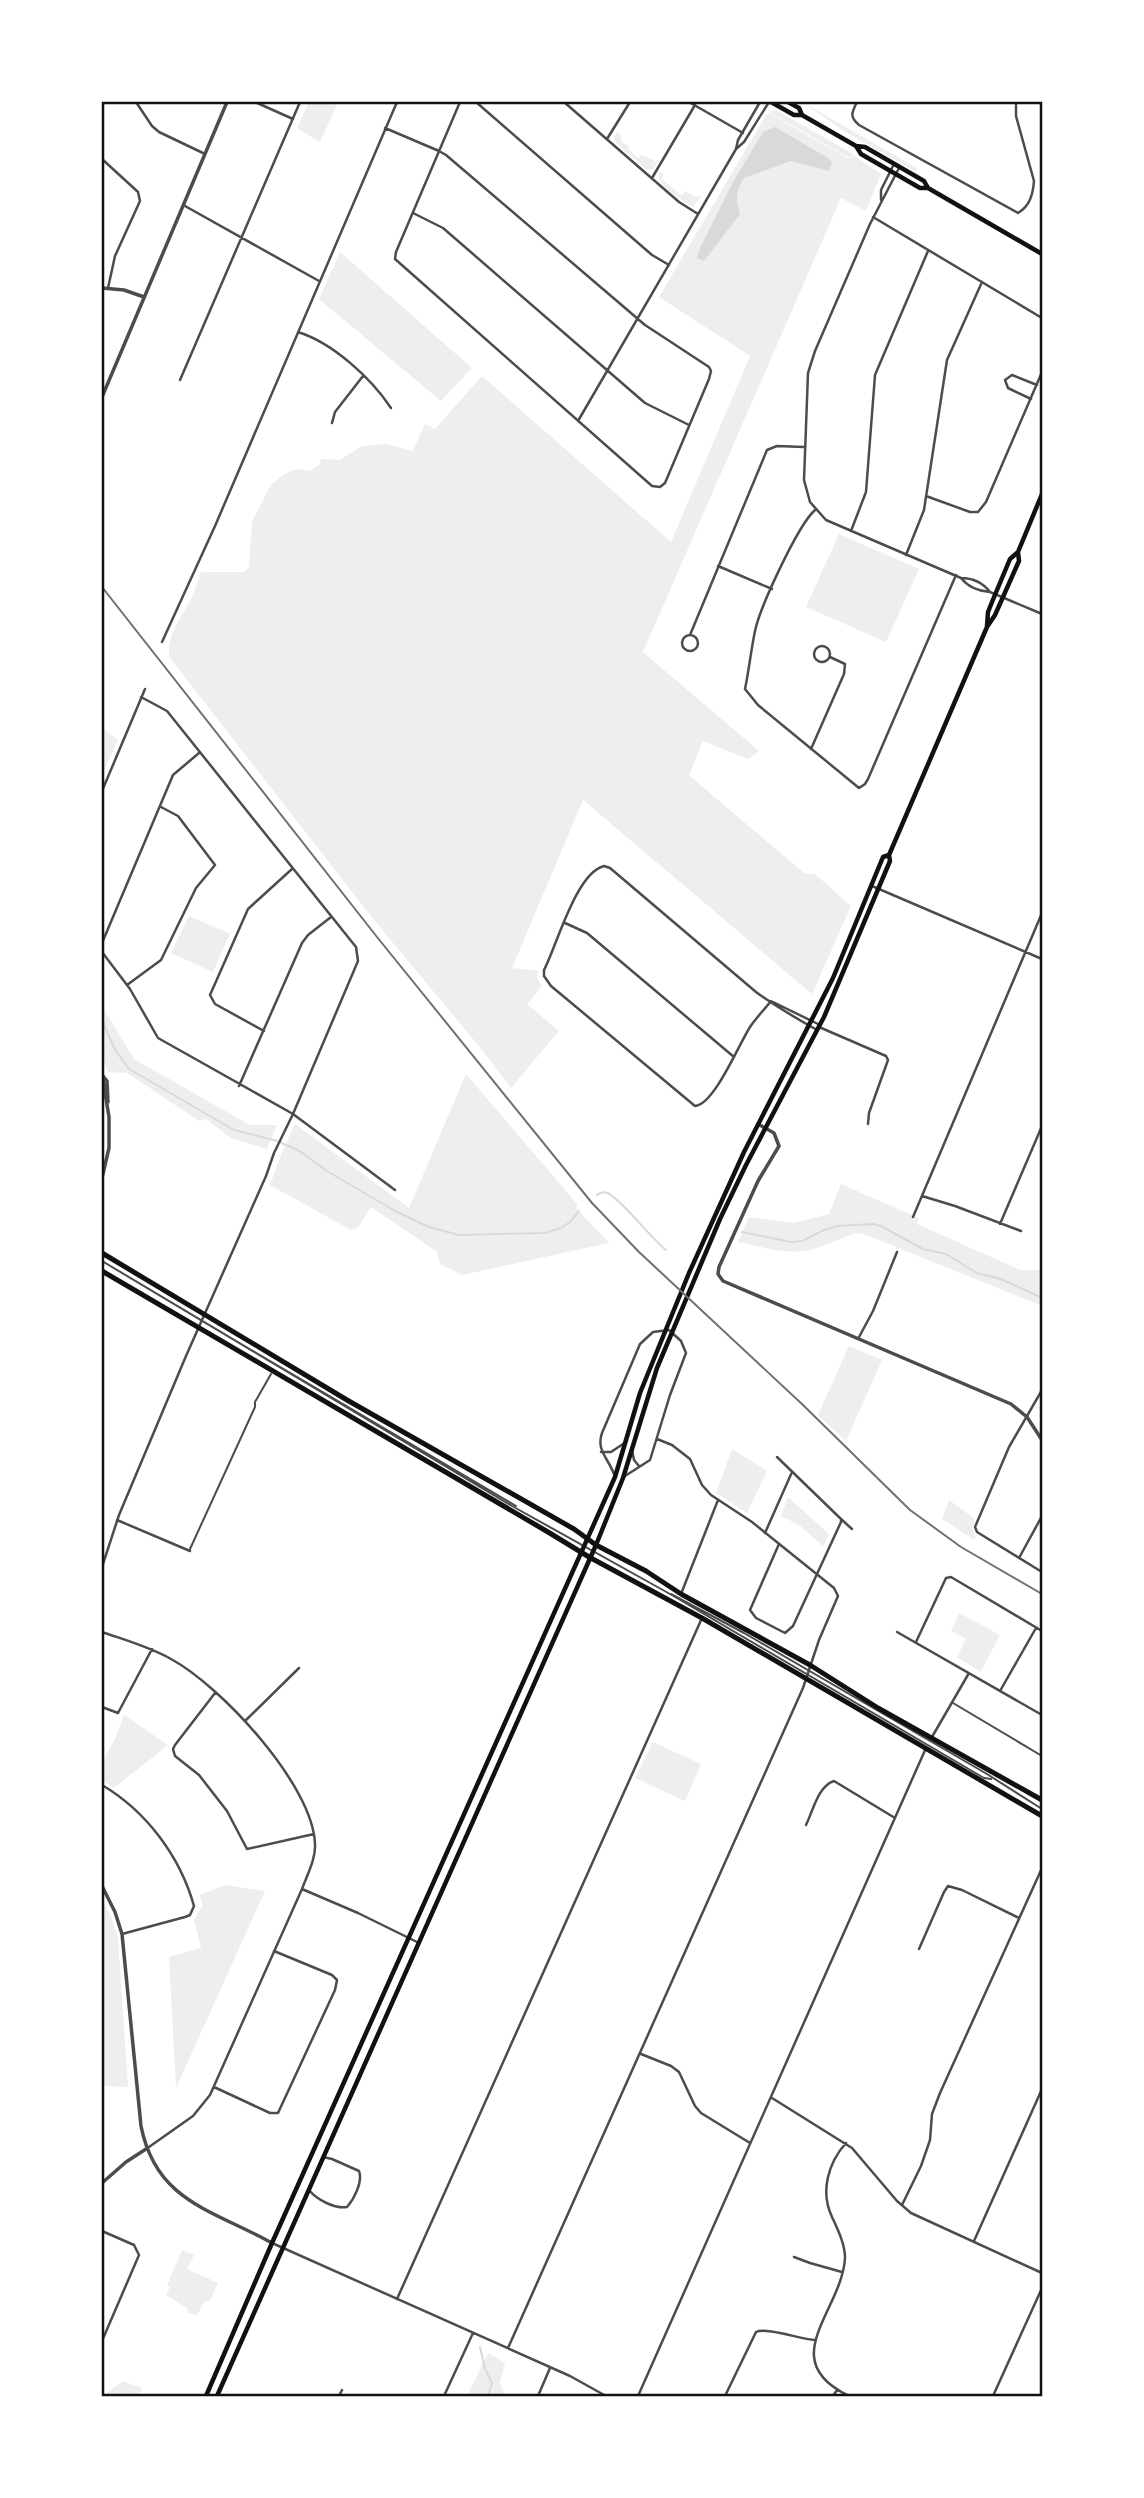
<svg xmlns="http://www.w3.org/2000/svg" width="1144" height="2498" font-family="'DM Sans',sans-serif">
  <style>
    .green { fill: #eee }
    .water { fill: #d9d9d9 }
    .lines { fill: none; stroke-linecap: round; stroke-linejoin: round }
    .stream { stroke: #d9d9d9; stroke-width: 2 }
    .service { stroke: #4c4c4c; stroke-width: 2 }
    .minor { stroke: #4c4c4c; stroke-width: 2.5 }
    .tertiary { stroke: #4c4c4c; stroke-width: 3.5 }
    .secondary { stroke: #111; stroke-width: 4.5 }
    .primary { stroke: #111; stroke-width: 5 }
    .rail { stroke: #707070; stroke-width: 2 }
    .neatline { fill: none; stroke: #111; stroke-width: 2.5 }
  </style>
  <rect width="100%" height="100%" fill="#fff"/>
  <path class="green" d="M 309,102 L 331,102 L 337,105 L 320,142 L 297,128 Z
    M 802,102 L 917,168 L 916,172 L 844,131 Z
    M 776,110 L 855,155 L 848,157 L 768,112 Z
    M 770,114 L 848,158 L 855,156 L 881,174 L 866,211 L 841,198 L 643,652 L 759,751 L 748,759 L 703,741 L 689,775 L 804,873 L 815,874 L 851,906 L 812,994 L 583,800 L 512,968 L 538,971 L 537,978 L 542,986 L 527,1004 L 559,1031 L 511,1088 L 478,1045 L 374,920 L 170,658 C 164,639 183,615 191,599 C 195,590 198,581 201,572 L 244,572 L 249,567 L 252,521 L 271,485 L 283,475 L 296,469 L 310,471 L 320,464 L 321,459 L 340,460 L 362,446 L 387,444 L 413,451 L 425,424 L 435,429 L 482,376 L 671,542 L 750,356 L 659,297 L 766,115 Z
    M 617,132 L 621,135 L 621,142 L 629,146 L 628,149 L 638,158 L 641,155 L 655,161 L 651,169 L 657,160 L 658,161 L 654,169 L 647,170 L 616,143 L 614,138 Z
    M 660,172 L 663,173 L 662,179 L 682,196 L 685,191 L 696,197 L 701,196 L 693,207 C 681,200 664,190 658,177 Z
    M 340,252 L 472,368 L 441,401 L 319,299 Z
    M 839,534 L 919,569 L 886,642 L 806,607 Z
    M 102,728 L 118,740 L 102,775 Z
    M 189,916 L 230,934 L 213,972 L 171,953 Z
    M 102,1006 L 134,1059 L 250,1125 L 277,1125 L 267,1149 L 231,1138 L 206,1119 L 199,1121 L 127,1073 L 108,1072 L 102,1054 Z
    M 466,1074 L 578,1205 L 576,1208 L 609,1243 L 462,1275 L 440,1264 L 437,1252 L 371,1207 L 358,1228 L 351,1230 L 270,1185 L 282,1152 L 295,1124 L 409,1208 Z
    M 841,1184 L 919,1218 L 917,1224 L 1020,1270 L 1042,1270 L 1042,1306 L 864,1234 L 856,1233 C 839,1238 821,1249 804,1251 C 781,1254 760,1246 738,1242 L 749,1217 L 794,1223 L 829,1214 Z
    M 849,1346 L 882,1360 L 846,1441 L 818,1415 Z
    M 732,1449 L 767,1471 L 747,1513 L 716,1493 Z
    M 788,1497 L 829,1534 L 823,1546 L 799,1525 L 781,1516 Z
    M 949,1500 L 975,1519 L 972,1528 L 976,1537 L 974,1540 L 942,1519 Z
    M 959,1613 L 1000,1635 L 981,1672 L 957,1657 L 966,1639 L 951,1631 Z
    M 124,1715 L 168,1745 L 114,1788 L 102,1781 L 102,1762 L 116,1737 Z
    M 653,1742 L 701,1764 L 685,1801 L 635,1778 Z
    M 225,1885 L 265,1891 L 176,2088 L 169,1957 L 201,1948 L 194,1920 L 203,1905 L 199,1895 Z
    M 102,1900 L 111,1916 L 118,1938 L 128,2087 L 102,2086 Z
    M 182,2250 L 194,2255 L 187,2269 L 218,2283 L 210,2301 L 204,2302 L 197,2315 L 187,2312 L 187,2308 L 166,2295 L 170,2287 L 167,2285 Z
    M 488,2353 L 505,2363 L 500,2383 L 506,2396 L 467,2396 Z
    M 123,2381 L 142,2388 L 138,2396 L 102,2396 Z"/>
  <path class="water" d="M 775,127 L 828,158 L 832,162 L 829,171 L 791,161 L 744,178 C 736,191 735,200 740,214 L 704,261 L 697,258 L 700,248 L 732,184 L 763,132 Z"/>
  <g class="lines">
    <path class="stream" d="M 102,1020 L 114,1048 L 129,1069 L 234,1130 L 274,1140 L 298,1150 L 327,1171 L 395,1211 L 429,1227 L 459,1235 L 545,1233 L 561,1228 L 570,1222 L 579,1211
      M 597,1195 C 601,1193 602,1191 607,1193 C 619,1197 651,1238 666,1250
      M 742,1232 L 791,1242 L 802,1241 L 824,1230 L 837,1226 L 873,1224 L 881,1226 L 923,1249 L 946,1254 L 977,1273 L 1001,1279 L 1042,1298
      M 480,2347 L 485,2369 L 492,2383 L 488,2396"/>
    <path class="service" d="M 102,1261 L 512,1506 L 670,1594 L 984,1778 L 991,1779
      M 253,1351 L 516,1506
      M 190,1549 L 255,1407 L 255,1402 L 271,1374
      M 671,1594 L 744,1633 L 987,1774 L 1042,1809
      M 953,1703 L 1042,1756"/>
    <path class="minor" d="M 136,102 L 152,126 L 159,132 L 205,154
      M 255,102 L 293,119
      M 476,102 L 652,255 L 669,265
      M 564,102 L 679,202 L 698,214
      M 689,102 L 743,133
      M 857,102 C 852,112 849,117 859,125 L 1018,213 C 1030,206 1033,194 1034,181 L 1016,116 L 1016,102
      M 385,128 L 439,151 L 446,155 L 645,325 L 709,367 L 711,371 L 709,379 L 665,483 L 660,487 L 652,486 L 395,259 L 396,252 L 460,102
      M 607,139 L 630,102
      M 736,149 L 744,142 L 769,102
      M 102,159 L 138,192 L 140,201 L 115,256 L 108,288
      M 899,168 L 870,224 L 815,351 L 808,373 L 804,480 L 810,502 L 826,520 L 961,578 C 973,578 983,583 990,592
      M 652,178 L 695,105
      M 881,200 L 881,190 L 894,164
      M 185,206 L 319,281
      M 413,213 L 443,228 L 645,403 L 689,425
      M 873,217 L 1042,318
      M 298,332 C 333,343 371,378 391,408
      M 180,380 L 300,102
      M 1031,399 L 1008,388 L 1005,380 L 1012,375 L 1037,385
      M 578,421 L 736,149 L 738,140 L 760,102
      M 332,423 L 335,412 L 363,376
      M 926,496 L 970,512 L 978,512 L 986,502 L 1042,372
      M 815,510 C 798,525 760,607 755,631 C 751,650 749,670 745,689 L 758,705 L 859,788 L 865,784 L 868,779 L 956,575
      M 851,531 L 866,492 L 875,375 L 928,251
      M 906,555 L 924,510 L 947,360 L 982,282
      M 718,566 L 772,589
      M 961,578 C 968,587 979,591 990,592 L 1042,614
      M682 643a8 8 0 1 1 16 0a8 8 0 1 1-16 0Z
      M 690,635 L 767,450 L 777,446 L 804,447
      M 162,642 L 215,526 L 397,102
      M814 654a8 8 0 1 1 16 0a8 8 0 1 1-16 0Z
      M 811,749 L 844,674 L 845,664 L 830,657
      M 102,791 L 145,689
      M 872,886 L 1042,959
      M 565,923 L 587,933 L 734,1057
      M 102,943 L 173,775 L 199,753
      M 102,952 L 130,989 L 158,1038 L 293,1114 L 395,1190
      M 127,985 L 161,960 L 196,888 L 215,865 L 178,816 L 161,807
      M 771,1001 C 764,1010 756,1018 750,1027 C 739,1044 714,1105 695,1106 L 551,986 L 544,976 L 544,970 C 557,945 576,873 604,866 L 610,868 L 756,992 C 776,1007 796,1018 817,1030
      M 773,1002 L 820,1025
      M 819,1027 L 886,1056 L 888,1060 L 869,1113 L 868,1124
      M 264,1031 L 215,1004 L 210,995 L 248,909 L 292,869
      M 239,1086 L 302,943 L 308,935 L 331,917
      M 922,1196 L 955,1206 L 1021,1231
      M 913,1217 L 1042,913
      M 1000,1224 L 1042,1126
      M 858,1339 L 873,1311 L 897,1252
      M 1042,1390 L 1009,1447 L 975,1527 L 977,1532 L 1042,1572
      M 632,1450 L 634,1460 L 639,1466
      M 601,1452 L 611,1452 L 623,1444
      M 777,1457 L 841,1519 L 841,1522 L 793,1626 L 785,1633 L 756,1618 L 750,1610 L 779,1544
      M 614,1474 C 608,1458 596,1450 602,1433 L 640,1344 L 653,1332 L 669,1330 L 681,1341 L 686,1353 L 670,1395 L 650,1460 L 625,1476
      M 841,1519 L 852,1529
      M 117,1520 L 190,1551
      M 765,1533 L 792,1472
      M 1019,1558 L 1042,1516
      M 102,1567 L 119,1515 L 186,1356 L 266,1176 L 274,1153 L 293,1114 L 358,961 L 356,947 L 167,711 L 141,697
      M 681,1594 L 718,1500
      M 102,1632 C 125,1640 150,1647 171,1659 C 221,1686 313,1785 315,1844 C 316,1859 307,1875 302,1889 L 210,2095 L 193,2116 L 149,2147
      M 897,1632 L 1042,1715
      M 916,1642 L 946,1578 L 951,1577 L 1042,1631
      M 1000,1691 L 1036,1628
      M 215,1693 L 175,1745 L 173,1749 L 175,1756 L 199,1775 L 227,1811 L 247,1849 L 314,1834
      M 102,1707 L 118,1713 L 152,1649
      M 245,1721 L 299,1668
      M 932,1737 L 969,1673
      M 102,1785 C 146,1811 180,1856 194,1906 L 190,1915 L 185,1917 L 122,1934
      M 806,1825 C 813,1811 818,1786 834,1781 L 895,1818
      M 302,1889 L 358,1913 L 419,1943
      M 919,1949 L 944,1892 L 948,1886 L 962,1890 L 1019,1918
      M 641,2054 L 671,2066 L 679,2072 L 695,2106 L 701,2113 L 750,2143
      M 214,2087 L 270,2113 L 278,2113 L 335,1990 L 337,1980 L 332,1975 L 274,1951
      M 772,2098 L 852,2148 L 897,2201 L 911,2213 L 1042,2273
      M 846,2143 C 828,2163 820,2192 832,2217 C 838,2230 845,2244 845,2258 C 842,2311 774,2360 849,2396
      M 309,2190 C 317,2200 335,2209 347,2207 C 354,2199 363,2182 359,2171 L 332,2159 L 323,2157
      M 902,2205 L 921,2166 L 930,2140 L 932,2114 L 940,2093 L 1042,1868
      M 102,2231 L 134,2245 L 139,2255 L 102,2341
      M 974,2241 L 1042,2089
      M 272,2243 L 570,2376 L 606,2396
      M 794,2257 L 810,2263 L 842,2272
      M 397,2299 L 702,1618
      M 508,2348 L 803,1688 L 819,1640 L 838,1596 L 834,1588 L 752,1522 L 711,1495 L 702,1485 L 690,1459 L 672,1445 L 657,1439
      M 339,2396 L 342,2390
      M 444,2396 L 473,2333
      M 538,2396 L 550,2368
      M 638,2396 L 926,1748
      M 725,2396 L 756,2332 C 766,2327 800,2339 815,2340
      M 833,2396 L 837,2390
      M 993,2396 L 1042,2288"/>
    <path class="tertiary" d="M 102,288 L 124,290 L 144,297
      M 102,397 L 227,102
      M 103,1076 L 107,1081 L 108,1102
      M 758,1124 L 774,1133 L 779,1146 L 758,1181 L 719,1267 L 718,1274 L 723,1281 L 1011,1404 L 1027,1417 L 1042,1440
      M 102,1178 L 109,1148 L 109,1117 L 102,1074
      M 102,1886 L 115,1912 L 122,1934 L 141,2126 C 156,2202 213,2210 272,2243
      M 102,2183 L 126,2162 L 146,2149"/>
    <path class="secondary" d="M 771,102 L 794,115 L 802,115 L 856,146 L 865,147 L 924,181 L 928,188
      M 788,102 L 799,108 L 802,115
      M 856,146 L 861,154 L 920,188 L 928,188 L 1042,254
      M 987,626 L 988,612 L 992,602 L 1010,559 L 1018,552 L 1042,494
      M 206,2396 L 272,2243 L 615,1477 L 640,1393 L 689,1273 L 744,1152 L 833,978 L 883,857 L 889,855
      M 217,2396 L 596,1545 L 623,1478 L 657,1368 L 720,1219 L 746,1165 L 824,1017 L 890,861 L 889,855 L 987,627 L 995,615 L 1019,561 L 1018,552"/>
    <path class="primary" d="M 102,1253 L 347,1400 L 574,1529 L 596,1545 L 646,1571 L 681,1594 L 810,1665 L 878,1708 L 1042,1800
      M 102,1271 L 548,1532 L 589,1557 L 702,1618 L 1042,1816"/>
    <path class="rail" d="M 102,587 L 377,937 L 592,1203 L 639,1252 L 803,1405 L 910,1510 L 961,1547 L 1042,1594"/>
  </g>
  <rect width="1144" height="2498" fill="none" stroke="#ffffff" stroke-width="206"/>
  <rect x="103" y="103" width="938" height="2292" class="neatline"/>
</svg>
